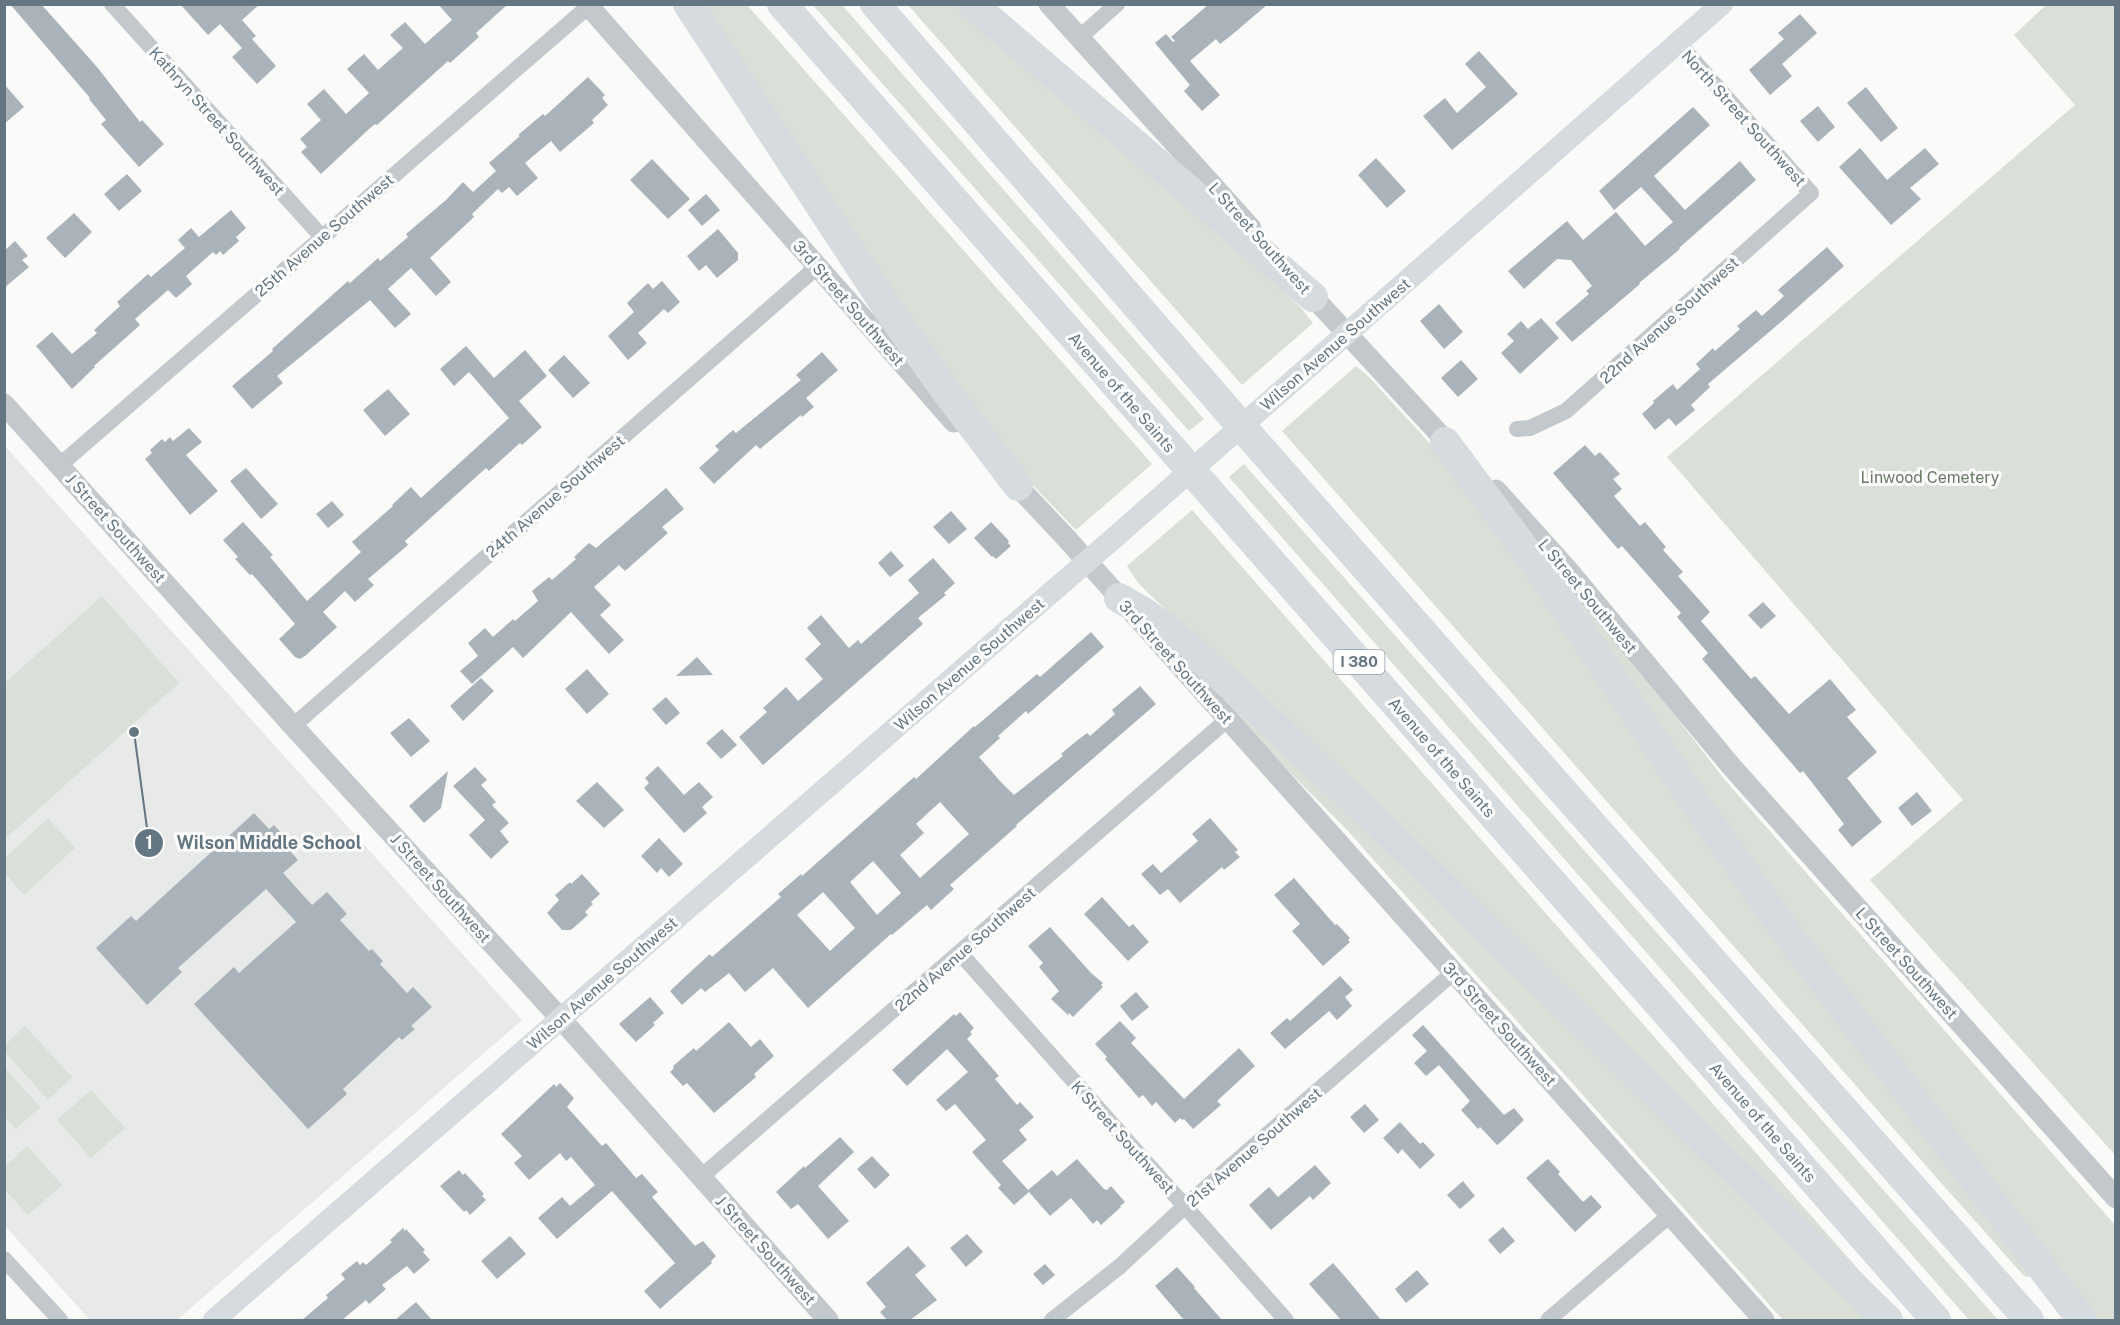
<svg xmlns="http://www.w3.org/2000/svg" width="2120" height="1325" font-family="'Public Sans',sans-serif">
  <style>
    .built { fill: #e8e9e9 }
    .green { fill: #dadfd7 }
    .building { fill: #aab3b9; fill-rule: evenodd }
    .lines { fill: none; stroke-linecap: round; stroke-linejoin: round }
    .minor { stroke: #c3c8cc; stroke-width: 16 }
    .tertiary { stroke: #c3c8cc; stroke-width: 21 }
    .secondary { stroke: #d6dbdf; stroke-width: 22 }
    .motorway { stroke: #d6dbdf; stroke-width: 30 }
    .labels { text-anchor: middle; stroke-width: 6; stroke-linejoin: round; paint-order: stroke }
    .shield { fill: #fff; stroke: #939fa8; stroke-width: 1.5 }
    .shield-label { font-size: 15px; font-weight: bold; fill: #657683 }
    .street-label { font-size: 16px; fill: #657683; stroke: #fff }
    .park-label { font-size: 16px; fill: #687a64; stroke: #fff }
    .leader { fill: none; stroke: #657683; stroke-width: 2 }
    .callout-dot { fill: #657683; stroke: #fff; stroke-width: 2 }
    .mark-label { font-size: 18px; text-anchor: middle; font-weight: bold; fill: #fff }
    .callout-label { font-size: 18px; text-anchor: middle; font-weight: bold; fill: #657683; stroke: #fff; stroke-width: 6; stroke-linejoin: round; paint-order: stroke }
  </style>
  <rect width="100%" height="100%" fill="#fafaf8"/>
  <path class="built" d="M 4,445 L 522,1020 L 177,1320 L 90,1320 L 5,1226 Z"/>
  <path class="green" d="M 2047,4 L 2115,5 L 2115,1155 L 1870,880 L 1963,800 L 1667,457 L 2075,105 L 2014,35 Z
    M 699,5 L 747,5 L 1152,464 L 1076,530 L 1019,471 L 991,437 Z
    M 813,5 L 842,5 L 1204,419 L 1189,431 Z
    M 908,5 L 958,5 L 1255,263 L 1301,308 L 1313,323 L 1242,385 Z
    M 1356,366 L 1369,377 L 1435,449 L 2031,1274 L 2028,1277 L 2024,1276 L 1936,1177 L 1282,431 Z
    M 1244,464 L 1998,1320 L 1969,1320 L 1229,477 Z
    M 1192,510 L 1807,1211 L 1874,1287 L 1558,987 L 1139,584 L 1127,566 Z
    M 1562,574 L 1599,617 L 1725,780 L 2115,1225 L 2115,1320 L 2094,1320 L 1860,1016 L 1644,710 Z
    M 102,596 L 179,683 L 5,839 L 5,683 Z
    M 1232,703 L 1879,1320 L 1783,1320 L 1348,831 L 1262,744 L 1234,712 L 1230,706 Z
    M 48,818 L 75,848 L 24,895 L 5,873 L 5,858 Z
    M 25,1026 L 72,1077 L 48,1100 L 5,1052 L 5,1045 Z
    M 5,1068 L 40,1107 L 16,1129 L 5,1117 Z
    M 91,1090 L 125,1128 L 91,1158 L 57,1120 Z
    M 27,1146 L 62,1185 L 28,1215 L 4,1189 L 5,1167 Z"/>
  <path class="building" d="M 10,4 L 41,4 L 97,67 L 140,122 L 142,120 L 164,144 L 139,167 L 101,124 L 106,120 L 89,99 L 90,98 Z
    M 180,4 L 260,4 L 242,20 L 256,36 L 252,39 L 276,66 L 257,84 L 232,57 L 242,48 L 220,24 L 208,35 Z
    M 438,4 L 508,4 L 476,33 L 479,37 L 450,63 L 448,61 L 377,125 L 375,124 L 368,130 L 321,174 L 301,152 L 307,147 L 300,139 L 321,120 L 307,104 L 324,89 L 346,114 L 369,93 L 347,69 L 364,54 L 378,70 L 403,48 L 390,35 L 405,22 L 425,44 L 452,20 Z
    M 1209,4 L 1268,4 L 1234,33 L 1220,44 L 1216,39 L 1190,61 L 1220,95 L 1202,111 L 1184,91 L 1190,85 L 1155,43 L 1166,34 L 1173,42 L 1175,41 L 1171,37 Z
    M 1800,14 L 1817,33 L 1782,64 L 1792,76 L 1770,95 L 1749,70 L 1784,39 L 1778,33 Z
    M 1479,51 L 1518,94 L 1452,150 L 1423,116 L 1445,98 L 1457,113 L 1486,87 L 1465,64 Z
    M 588,77 L 605,95 L 602,98 L 608,105 L 592,120 L 594,123 L 560,152 L 551,141 L 525,163 L 538,178 L 517,196 L 509,187 L 502,193 L 498,189 L 472,214 L 474,217 L 430,258 L 451,282 L 436,296 L 411,268 L 388,289 L 411,314 L 395,328 L 370,300 L 277,376 L 283,383 L 252,409 L 232,386 L 273,351 L 272,349 L 348,281 L 350,283 L 378,258 L 380,261 L 408,237 L 406,234 L 446,200 L 463,182 L 473,192 L 496,171 L 489,163 L 520,136 L 518,135 L 543,114 L 545,116 Z
    M 4,84 L 24,107 L 4,124 Z
    M 1866,87 L 1898,128 L 1881,142 L 1847,103 Z
    M 1818,106 L 1835,127 L 1818,142 L 1800,121 Z
    M 1693,107 L 1710,125 L 1654,176 L 1685,210 L 1740,161 L 1756,180 L 1679,248 L 1680,249 L 1639,283 L 1640,284 L 1572,342 L 1555,323 L 1589,294 L 1586,291 L 1592,286 L 1571,260 L 1557,259 L 1524,289 L 1508,271 L 1567,221 L 1583,240 L 1616,212 L 1645,246 L 1673,222 L 1641,187 L 1614,210 L 1599,191 Z
    M 1860,148 L 1887,180 L 1925,148 L 1939,164 L 1910,188 L 1921,199 L 1891,225 L 1839,167 Z
    M 1376,158 L 1406,191 L 1387,208 L 1358,175 Z
    M 652,159 L 690,199 L 668,219 L 630,180 Z
    M 127,174 L 142,191 L 119,211 L 104,194 Z
    M 706,194 L 720,210 L 702,226 L 688,210 Z
    M 231,210 L 246,228 L 236,237 L 239,241 L 223,255 L 220,251 L 216,255 L 213,252 L 186,276 L 192,284 L 176,298 L 168,290 L 135,319 L 140,325 L 94,366 L 95,367 L 72,389 L 36,346 L 52,332 L 72,354 L 97,333 L 94,330 L 120,306 L 117,302 L 148,274 L 151,277 L 185,248 L 178,240 L 191,228 L 199,237 Z
    M 74,213 L 92,232 L 65,258 L 46,238 Z
    M 718,229 L 738,253 L 738,260 L 717,278 L 706,265 L 699,271 L 687,256 Z
    M 15,241 L 28,256 L 22,260 L 29,267 L 4,288 L 4,251 Z
    M 1827,247 L 1844,266 L 1781,322 L 1708,384 L 1710,387 L 1691,405 L 1695,410 L 1676,426 L 1669,418 L 1655,430 L 1642,414 L 1654,403 L 1653,401 L 1673,384 L 1677,390 L 1700,369 L 1696,364 L 1713,348 L 1715,351 L 1740,329 L 1737,326 L 1756,310 L 1762,316 L 1784,296 L 1778,290 Z
    M 662,281 L 680,302 L 668,313 L 664,309 L 638,333 L 647,343 L 628,360 L 608,336 L 634,312 L 627,303 L 648,283 L 653,289 Z
    M 1439,304 L 1463,332 L 1444,349 L 1420,321 Z
    M 1541,318 L 1559,338 L 1520,374 L 1501,353 L 1514,341 L 1507,334 L 1521,321 L 1528,329 Z
    M 466,346 L 494,378 L 525,350 L 547,376 L 519,401 L 542,427 L 522,445 L 520,443 L 489,471 L 486,468 L 405,541 L 408,545 L 368,579 L 374,585 L 355,602 L 345,591 L 323,612 L 337,627 L 305,656 L 300,659 L 295,657 L 279,639 L 295,624 L 252,574 L 250,575 L 235,559 L 238,557 L 223,540 L 243,522 L 273,555 L 270,557 L 307,601 L 361,552 L 352,542 L 393,506 L 392,505 L 411,487 L 421,498 L 509,418 L 469,372 L 454,386 L 440,369 Z
    M 822,352 L 838,370 L 806,398 L 814,407 L 802,417 L 801,415 L 760,449 L 756,445 L 714,484 L 699,468 L 719,450 L 715,446 L 733,430 L 736,433 L 801,380 L 796,375 Z
    M 564,355 L 590,383 L 573,398 L 548,370 Z
    M 1461,360 L 1478,379 L 1458,397 L 1441,378 Z
    M 388,389 L 410,414 L 385,436 L 363,410 Z
    M 189,428 L 202,442 L 186,455 L 218,491 L 190,515 L 145,459 L 152,453 L 150,450 L 162,439 L 165,442 L 170,437 L 173,441 Z
    M 1585,445 L 1595,456 L 1600,452 L 1620,474 L 1613,479 L 1622,489 L 1614,496 L 1640,526 L 1645,522 L 1666,547 L 1663,550 L 1683,572 L 1678,576 L 1710,612 L 1701,621 L 1751,679 L 1755,676 L 1789,714 L 1830,679 L 1856,710 L 1847,717 L 1877,752 L 1847,778 L 1882,822 L 1852,847 L 1838,830 L 1844,824 L 1803,771 L 1800,773 L 1702,659 L 1708,653 L 1677,617 L 1681,613 L 1622,546 L 1618,549 L 1553,473 Z
    M 246,468 L 278,504 L 261,519 L 230,481 Z
    M 666,488 L 684,509 L 662,527 L 668,533 L 625,571 L 619,565 L 594,587 L 611,605 L 600,615 L 624,640 L 609,654 L 571,612 L 523,658 L 513,647 L 472,684 L 460,671 L 478,656 L 468,643 L 485,628 L 493,637 L 513,619 L 515,621 L 538,601 L 532,591 L 549,577 L 552,580 L 576,559 L 574,557 L 589,543 L 596,548 Z
    M 332,501 L 344,515 L 328,528 L 316,514 Z
    M 951,511 L 967,529 L 949,544 L 933,527 Z
    M 991,522 L 1009,541 L 1008,543 L 1011,546 L 996,559 L 993,556 L 992,557 L 974,538 Z
    M 891,551 L 904,566 L 890,577 L 878,563 Z
    M 933,558 L 955,583 L 944,593 L 946,595 L 918,618 L 923,624 L 763,765 L 739,737 L 767,712 L 763,708 L 786,687 L 798,701 L 823,679 L 805,659 L 821,644 L 807,628 L 821,615 L 849,648 L 858,640 L 861,644 L 919,593 L 908,580 Z
    M 1763,602 L 1776,616 L 1761,629 L 1748,615 Z
    M 1091,632 L 1104,647 L 1028,714 L 1026,711 L 998,736 L 1000,738 L 979,757 L 1000,781 L 1014,795 L 1063,756 L 1061,754 L 1074,743 L 1087,733 L 1090,736 L 1115,714 L 1112,710 L 1140,686 L 1156,704 L 1016,825 L 1017,826 L 950,885 L 954,889 L 931,910 L 927,905 L 892,935 L 891,934 L 808,1008 L 773,968 L 745,992 L 729,973 L 705,992 L 701,988 L 682,1005 L 670,991 L 688,974 L 710,954 L 712,957 L 781,897 L 778,894 L 801,874 L 802,876 L 914,777 L 916,779 L 974,726 L 975,727 L 1037,674 L 1040,677 ZM 940,802 L 969,834 L 920,878 L 900,855 L 924,833 L 916,824 ZM 873,861 L 901,893 L 877,915 L 850,882 ZM 823,892 L 855,928 L 830,951 L 797,915 Z
    M 697,657 L 713,675 L 676,676 Z
    M 587,669 L 609,694 L 587,714 L 565,689 Z
    M 481,678 L 494,691 L 463,721 L 450,706 Z
    M 666,697 L 680,713 L 666,725 L 652,709 Z
    M 409,718 L 430,741 L 411,757 L 390,733 Z
    M 722,729 L 737,745 L 721,759 L 706,743 Z
    M 658,766 L 684,795 L 699,782 L 713,797 L 702,807 L 707,813 L 684,833 L 644,788 L 649,783 L 645,778 Z
    M 475,767 L 487,780 L 481,785 L 496,802 L 492,805 L 509,823 L 500,831 L 509,842 L 491,859 L 469,835 L 485,820 L 453,786 Z
    M 448,771 L 441,808 L 424,823 L 409,806 Z
    M 597,782 L 624,810 L 604,828 L 576,801 Z
    M 1917,792 L 1932,811 L 1912,826 L 1898,808 Z
    M 254,813 L 269,829 L 274,825 L 287,840 L 283,843 L 298,860 L 283,873 L 312,905 L 327,892 L 347,914 L 340,920 L 369,951 L 372,949 L 383,961 L 380,964 L 407,993 L 413,987 L 432,1007 L 411,1026 L 415,1029 L 402,1040 L 399,1037 L 343,1089 L 347,1094 L 308,1129 L 194,1004 L 234,967 L 239,973 L 296,922 L 266,889 L 178,968 L 182,972 L 147,1005 L 96,948 L 131,916 L 136,921 Z
    M 1210,818 L 1238,850 L 1235,852 L 1240,857 L 1224,870 L 1222,867 L 1180,903 L 1168,889 L 1160,895 L 1141,874 L 1153,864 L 1161,873 L 1198,841 L 1192,834 Z
    M 659,838 L 683,864 L 669,877 L 661,868 L 657,873 L 641,856 Z
    M 582,874 L 600,894 L 591,902 L 593,904 L 585,912 L 588,915 L 571,930 L 562,930 L 547,913 L 559,900 L 555,895 L 570,882 L 571,884 Z
    M 1294,878 L 1335,925 L 1337,924 L 1350,938 L 1348,940 L 1350,942 L 1323,966 L 1292,931 L 1300,924 L 1274,895 Z
    M 1102,897 L 1129,927 L 1133,924 L 1149,942 L 1128,961 L 1084,914 Z
    M 1050,927 L 1091,973 L 1103,983 L 1101,985 L 1103,987 L 1073,1017 L 1069,1013 L 1068,1015 L 1051,999 L 1059,991 L 1039,967 L 1043,963 L 1028,946 Z
    M 1340,976 L 1353,990 L 1345,997 L 1352,1006 L 1337,1020 L 1329,1011 L 1285,1049 L 1270,1033 L 1287,1018 L 1290,1021 Z
    M 1136,992 L 1149,1007 L 1132,1021 L 1120,1006 Z
    M 650,997 L 664,1013 L 653,1023 L 655,1025 L 636,1042 L 619,1024 Z
    M 960,1012 L 974,1028 L 970,1032 L 972,1034 L 967,1039 L 999,1076 L 995,1079 L 1017,1105 L 1020,1102 L 1034,1117 L 1019,1130 L 1027,1140 L 1002,1161 L 1028,1190 L 1052,1170 L 1057,1176 L 1077,1159 L 1104,1189 L 1107,1190 L 1111,1186 L 1125,1202 L 1120,1206 L 1121,1207 L 1101,1225 L 1097,1220 L 1093,1224 L 1071,1198 L 1050,1216 L 1029,1192 L 1014,1205 L 998,1188 L 1001,1185 L 972,1152 L 986,1140 L 955,1104 L 946,1111 L 936,1100 L 968,1072 L 947,1049 L 907,1086 L 892,1070 L 954,1014 L 956,1016 Z
    M 1120,1021 L 1136,1038 L 1131,1043 L 1184,1099 L 1239,1048 L 1255,1066 L 1217,1101 L 1221,1105 L 1193,1129 L 1184,1119 L 1182,1120 L 1180,1118 L 1175,1123 L 1156,1102 L 1152,1106 L 1143,1095 L 1139,1098 L 1105,1059 L 1107,1057 L 1095,1044 Z
    M 729,1022 L 751,1047 L 760,1039 L 774,1056 L 754,1074 L 756,1077 L 714,1113 L 687,1083 L 683,1086 L 670,1072 L 674,1068 L 673,1066 L 694,1048 L 696,1051 Z
    M 1423,1025 L 1504,1115 L 1514,1108 L 1524,1120 L 1501,1142 L 1497,1145 L 1480,1127 L 1478,1129 L 1461,1110 L 1470,1101 L 1439,1065 L 1426,1076 L 1414,1063 L 1427,1051 L 1412,1035 Z
    M 560,1083 L 574,1098 L 567,1107 L 602,1146 L 606,1143 L 636,1178 L 642,1174 L 658,1192 L 652,1197 L 695,1246 L 703,1241 L 716,1256 L 711,1261 L 712,1263 L 660,1309 L 644,1291 L 675,1263 L 612,1191 L 557,1239 L 538,1218 L 562,1197 L 570,1206 L 595,1185 L 571,1157 L 566,1161 L 560,1153 L 529,1180 L 514,1163 L 522,1156 L 501,1134 L 554,1084 L 556,1087 Z
    M 1365,1104 L 1379,1120 L 1364,1133 L 1350,1117 Z
    M 1400,1122 L 1420,1144 L 1423,1142 L 1435,1155 L 1420,1169 L 1402,1149 L 1398,1154 L 1383,1138 Z
    M 840,1137 L 854,1152 L 818,1186 L 849,1221 L 828,1239 L 798,1204 L 791,1209 L 776,1192 L 804,1166 L 805,1168 Z
    M 872,1156 L 890,1175 L 875,1189 L 857,1169 Z
    M 1548,1159 L 1560,1172 L 1558,1174 L 1583,1202 L 1591,1195 L 1602,1207 L 1575,1232 L 1526,1178 Z
    M 1315,1165 L 1331,1183 L 1313,1200 L 1310,1196 L 1271,1230 L 1249,1205 L 1269,1187 L 1278,1197 Z
    M 459,1170 L 463,1175 L 465,1173 L 484,1194 L 482,1196 L 486,1200 L 470,1215 L 466,1210 L 464,1212 L 440,1186 Z
    M 1463,1181 L 1475,1196 L 1460,1209 L 1447,1195 Z
    M 1503,1227 L 1515,1241 L 1500,1254 L 1488,1240 Z
    M 403,1228 L 405,1231 L 406,1229 L 425,1250 L 423,1252 L 430,1260 L 414,1274 L 407,1266 L 382,1285 L 386,1289 L 369,1304 L 366,1300 L 342,1320 L 302,1320 L 328,1298 L 326,1295 L 345,1279 L 341,1274 L 357,1261 L 360,1265 L 363,1262 L 366,1265 L 392,1242 L 390,1240 Z
    M 967,1234 L 983,1252 L 966,1267 L 950,1248 Z
    M 510,1236 L 526,1254 L 497,1279 L 481,1261 Z
    M 908,1246 L 926,1266 L 915,1275 L 937,1300 L 910,1320 L 887,1320 L 880,1312 L 886,1307 L 866,1283 Z
    M 1333,1263 L 1347,1279 L 1381,1320 L 1341,1320 L 1309,1284 Z
    M 1045,1264 L 1055,1275 L 1043,1285 L 1033,1274 Z
    M 1177,1267 L 1195,1287 L 1194,1288 L 1222,1320 L 1184,1320 L 1155,1286 Z
    M 1417,1270 L 1429,1284 L 1406,1303 L 1395,1289 Z
    M 416,1302 L 432,1320 L 395,1320 Z"/>
  <g class="lines">
    <path class="minor" d="M 112,4 L 322,237
      M 1079,38 L 1117,4
      M 1517,429 L 1530,428 L 1566,411 L 1811,193 L 1678,43
      M 60,465 L 589,6
      M 293,726 L 818,266
      M 960,953 L 1286,1320
      M 701,1177 L 1228,719
      M 4,1259 L 60,1320
      M 1052,1320 L 1119,1267 L 1185,1206 L 1454,972
      M 1548,1320 L 1670,1215"/>
    <path class="tertiary" d="M 587,4 L 954,422
      M 1049,4 L 1251,228
      M 1304,287 L 1456,452
      M 4,404 L 293,726 L 561,1019 L 828,1320
      M 1008,476 L 1068,540 L 1764,1320
      M 1496,490 L 1568,570 L 1731,766 L 2116,1198"/>
    <path class="secondary" d="M 214,1320 L 1114,538 L 1722,4"/>
    <path class="motorway" d="M 688,4 L 888,309 L 943,387 L 1018,486
      M 782,4 L 1936,1320
      M 875,4 L 1255,442 L 2029,1320
      M 972,4 L 1313,297
      M 1445,442 L 1535,563 L 1701,811 L 1786,932 L 2082,1320
      M 1119,598 L 1145,613 L 1171,632 L 1233,687 L 1377,822 L 1888,1320"/>
  </g>
  <g class="labels">
    <rect class="shield" x="1333.5" y="650" width="51" height="24" rx="4.5"/>
    <g class="shield-label">
      <text x="1359" y="667">I 380</text>
    </g>
    <g class="street-label">
      <text transform="translate(1744 118) rotate(48)" y="6">North Street Southwest</text>
      <text transform="translate(217 121) rotate(48)" y="6">Kathryn Street Southwest</text>
      <text transform="translate(324 235) rotate(-41)" y="6">25th Avenue Southwest</text>
      <text transform="translate(1260 238) rotate(48)" y="6">L Street Southwest</text>
      <text transform="translate(849 303) rotate(49)" y="6">3rd Street Southwest</text>
      <text transform="translate(1669 320) rotate(-42)" y="6">22nd Avenue Southwest</text>
      <text transform="translate(1335 344) rotate(-41)" y="6">Wilson Avenue Southwest</text>
      <text transform="translate(1122 392) rotate(49)" y="6">Avenue of the Saints</text>
      <text transform="translate(555 496) rotate(-41)" y="6">24th Avenue Southwest</text>
      <text transform="translate(116 528) rotate(48)" y="6">J Street Southwest</text>
      <text transform="translate(1588 596) rotate(50)" y="6">L Street Southwest</text>
      <text transform="translate(1176 662) rotate(48)" y="6">3rd Street Southwest</text>
      <text transform="translate(969 664) rotate(-41)" y="6">Wilson Avenue Southwest</text>
      <text transform="translate(1442 757) rotate(49)" y="6">Avenue of the Saints</text>
      <text transform="translate(441 888) rotate(48)" y="6">J Street Southwest</text>
      <text transform="translate(965 949) rotate(-41)" y="6">22nd Avenue Southwest</text>
      <text transform="translate(1907 963) rotate(48)" y="6">L Street Southwest</text>
      <text transform="translate(602 983) rotate(-41)" y="6">Wilson Avenue Southwest</text>
      <text transform="translate(1500 1024) rotate(48)" y="6">3rd Street Southwest</text>
      <text transform="translate(1763 1122) rotate(49)" y="6">Avenue of the Saints</text>
      <text transform="translate(1123 1137) rotate(48)" y="6">K Street Southwest</text>
      <text transform="translate(1254 1147) rotate(-41)" y="6">21st Avenue Southwest</text>
      <text transform="translate(766 1250) rotate(48)" y="6">J Street Southwest</text>
    </g>
    <g class="park-label">
      <text x="1930" y="483">Linwood Cemetery</text>
    </g>
  </g>
  <path class="leader" d="M134 732L149 843"/>
  <g class="callout-dot">
    <circle cx="134" cy="732" r="6"/>
    <circle cx="149" cy="843" r="15"/>
  </g>
  <g class="mark-label">
    <text x="149" y="849">1</text>
  </g>
  <g class="callout-label">
    <text x="269" y="849">Wilson Middle School</text>
  </g>
  <rect width="2120" height="1325" fill="none" stroke="#657683" stroke-width="12"/>
</svg>
